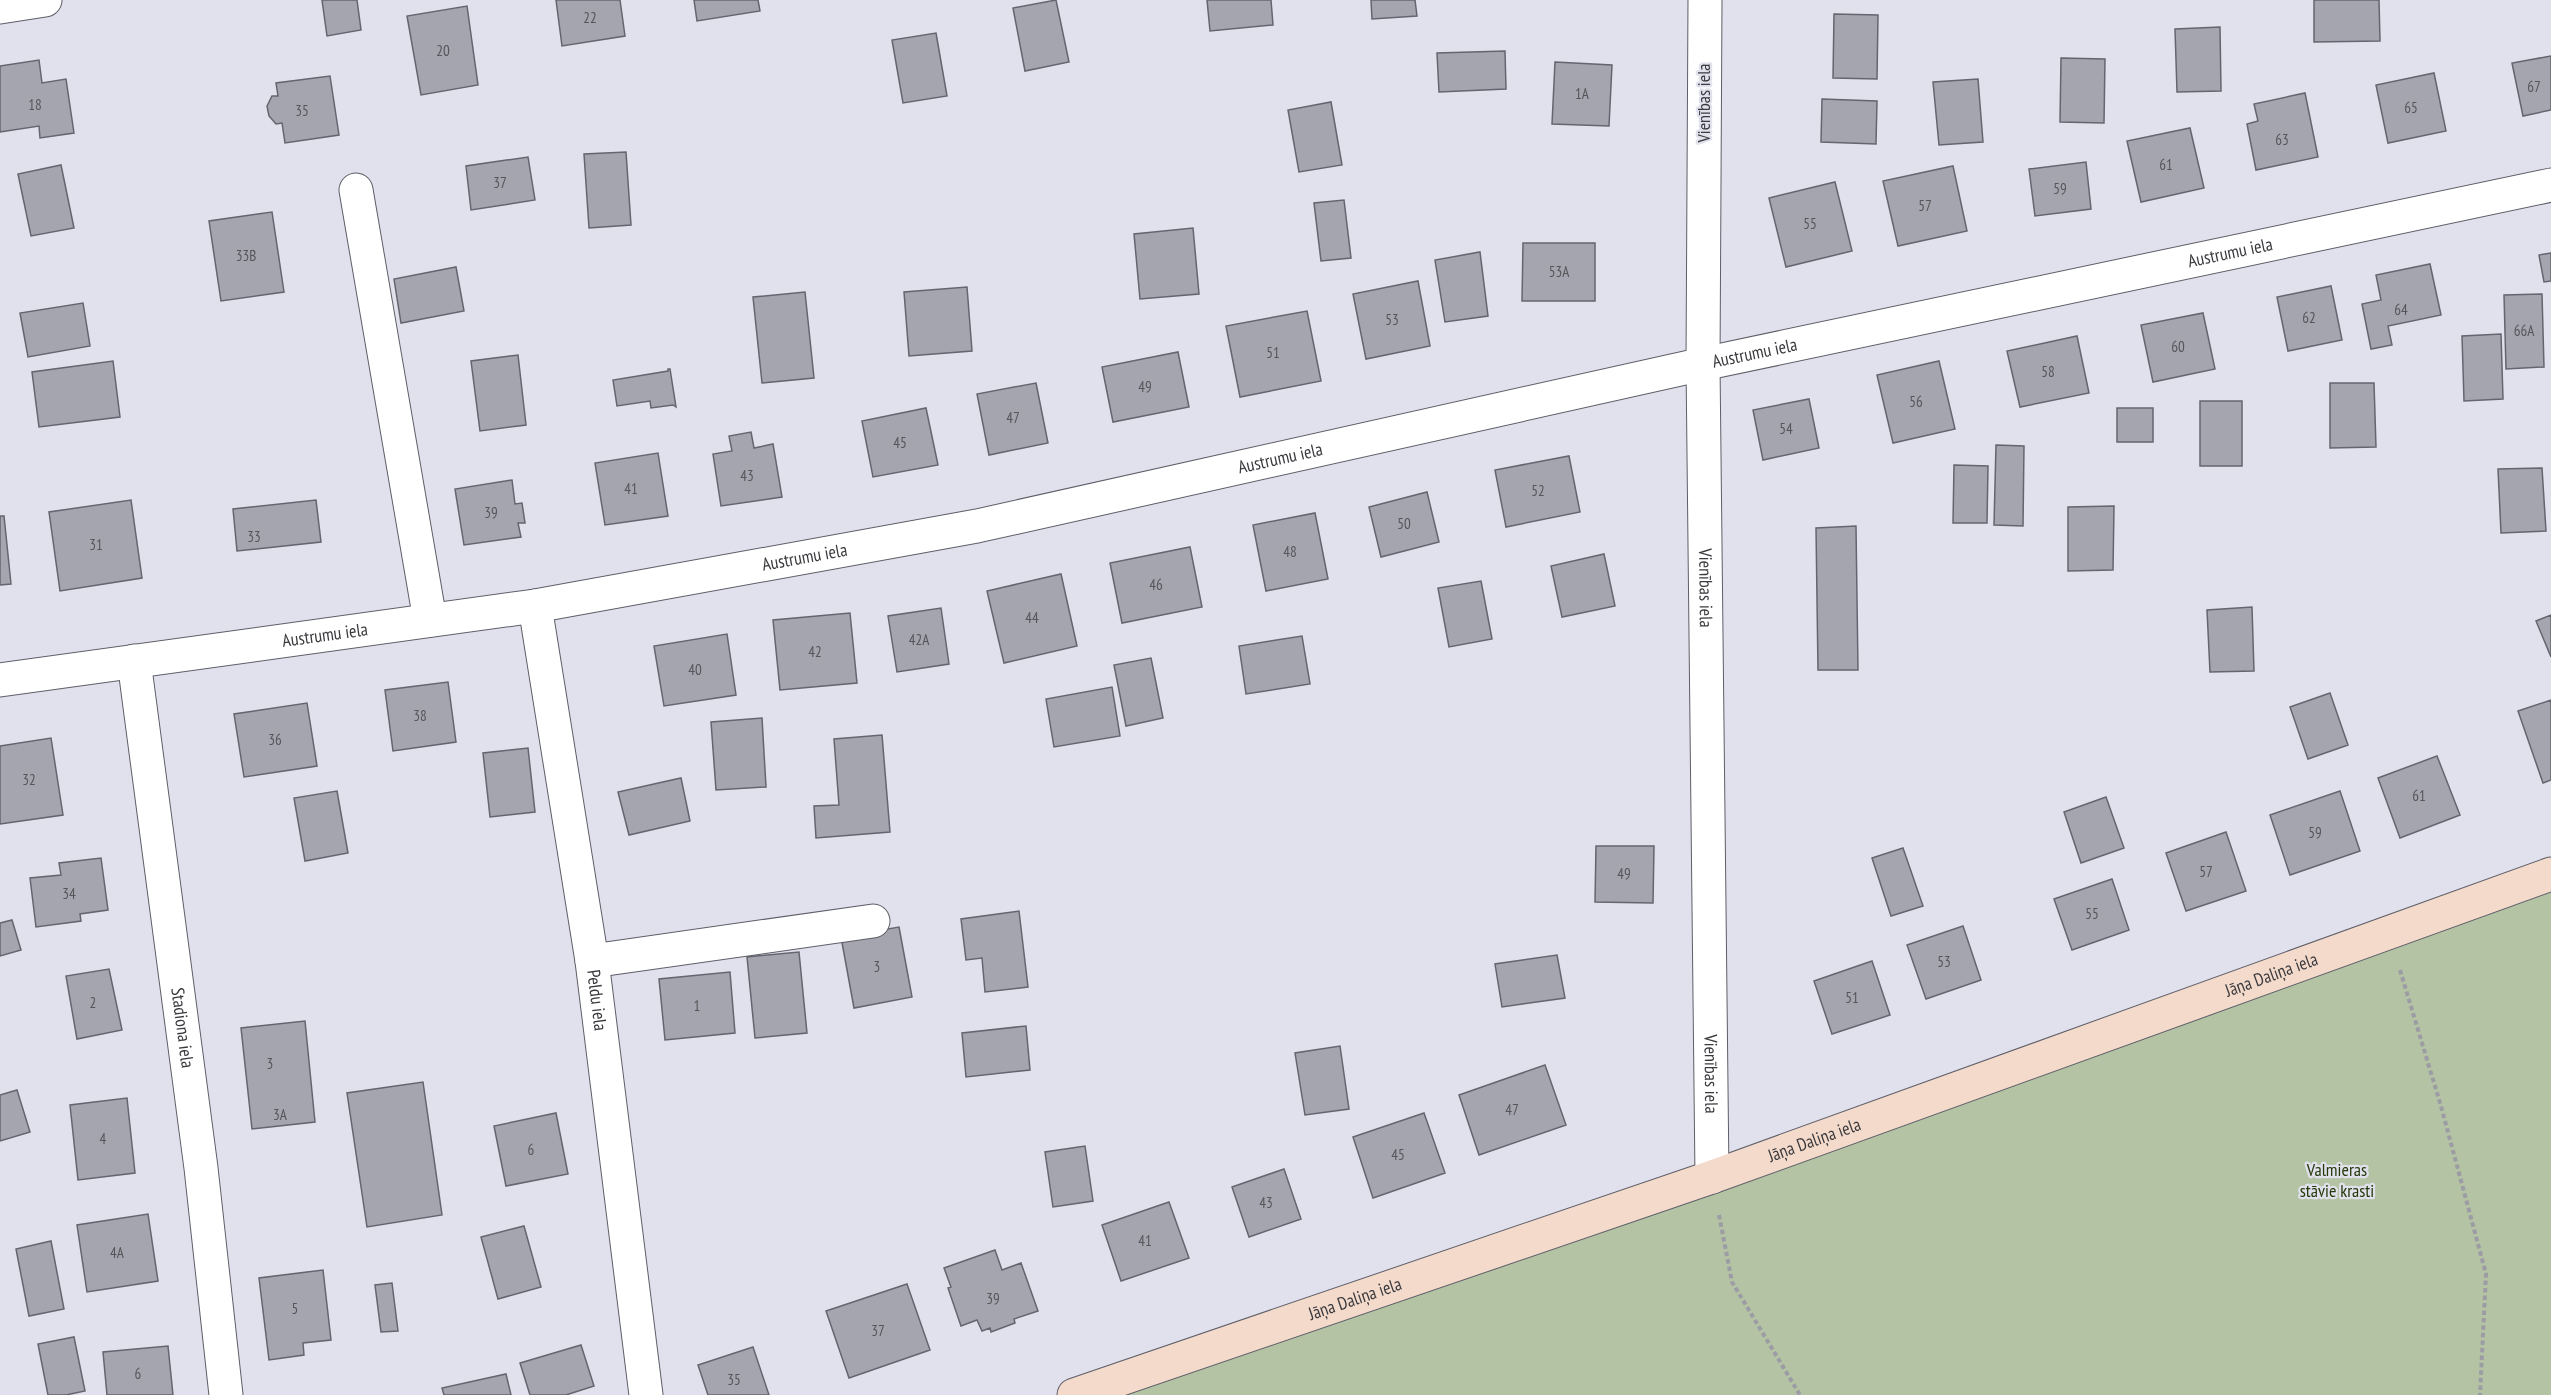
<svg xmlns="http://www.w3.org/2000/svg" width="2551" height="1395" font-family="'PT Sans Narrow',sans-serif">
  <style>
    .green { fill: #b3c3a4 }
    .building { fill: #a5a5b0; stroke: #65656f; stroke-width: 1.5 }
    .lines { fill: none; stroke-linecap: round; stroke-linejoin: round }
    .street-casing { stroke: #5e5e68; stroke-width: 35 }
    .secondary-casing { stroke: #5e5e68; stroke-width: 35 }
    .path { stroke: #9c9ca4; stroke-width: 4; stroke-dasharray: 4.5 3; stroke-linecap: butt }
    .street { stroke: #fff; stroke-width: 33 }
    .secondary { stroke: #f3dacb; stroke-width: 33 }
    .labels { text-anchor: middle; stroke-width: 4.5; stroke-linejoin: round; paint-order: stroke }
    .number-label { font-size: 15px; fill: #55555a }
    .street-label { font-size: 18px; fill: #3a3a3e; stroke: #e1e1ed }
    .park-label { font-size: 18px; fill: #253908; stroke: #e1e1ed }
  </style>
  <rect width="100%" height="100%" fill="#e1e1ed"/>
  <path class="green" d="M 2551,874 L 2551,1395 L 1074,1395 Z"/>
  <path class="building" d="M 322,0 L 357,0 L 361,30 L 327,36 Z
    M 556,0 L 620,0 L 625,36 L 562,46 Z
    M 694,0 L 758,0 L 760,11 L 697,21 Z
    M 1056,0 L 1069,62 L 1025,71 L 1013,8 Z
    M 1207,0 L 1271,0 L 1273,25 L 1210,31 Z
    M 1371,0 L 1415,0 L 1417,16 L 1372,19 Z
    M 2314,0 L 2379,0 L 2380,41 L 2314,42 Z
    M 467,6 L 478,85 L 421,95 L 407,16 Z
    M 1834,14 L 1878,15 L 1877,79 L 1833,78 Z
    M 2220,27 L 2221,91 L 2177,92 L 2175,29 Z
    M 936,33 L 947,96 L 903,103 L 892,40 Z
    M 1505,51 L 1506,89 L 1439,92 L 1437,53 Z
    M 2551,56 L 2551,110 L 2523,116 L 2512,63 Z
    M 2061,58 L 2105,59 L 2104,123 L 2060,122 Z
    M 39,60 L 42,83 L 66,79 L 74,133 L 40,138 L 39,126 L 0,132 L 0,66 Z
    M 1555,62 L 1612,65 L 1609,126 L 1552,124 Z
    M 2434,73 L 2446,131 L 2388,143 L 2376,85 Z
    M 330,76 L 339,135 L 285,143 L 282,123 L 276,124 L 269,116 L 267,106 L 272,96 L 278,96 L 276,83 Z
    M 1978,79 L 1983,142 L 1939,145 L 1933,82 Z
    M 2305,93 L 2318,157 L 2256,170 L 2247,124 L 2258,121 L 2254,104 Z
    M 1822,99 L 1877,101 L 1876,144 L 1821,142 Z
    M 1331,102 L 1342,165 L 1299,172 L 1288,110 Z
    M 2190,128 L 2204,188 L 2141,202 L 2127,141 Z
    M 626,152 L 631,225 L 589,228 L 584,154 Z
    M 528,157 L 535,200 L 471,210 L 466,166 Z
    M 2086,162 L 2091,209 L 2035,216 L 2029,169 Z
    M 61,165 L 74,228 L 31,236 L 18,174 Z
    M 1953,166 L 1967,231 L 1898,246 L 1883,181 Z
    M 1835,182 L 1852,251 L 1786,267 L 1769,198 Z
    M 1344,200 L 1351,258 L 1321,261 L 1314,203 Z
    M 272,212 L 284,292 L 221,301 L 209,221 Z
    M 1193,228 L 1199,294 L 1140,299 L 1134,234 Z
    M 1523,243 L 1595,243 L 1595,301 L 1522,301 Z
    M 1480,252 L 1488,316 L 1445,322 L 1435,260 Z
    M 2551,253 L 2551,281 L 2544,282 L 2539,255 Z
    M 2430,264 L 2441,315 L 2388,326 L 2392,345 L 2371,349 L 2362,304 L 2381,300 L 2376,275 Z
    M 456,267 L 464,311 L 401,323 L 394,279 Z
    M 1418,281 L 1430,346 L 1366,359 L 1353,294 Z
    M 2331,286 L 2342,340 L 2288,351 L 2277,297 Z
    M 967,287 L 972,351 L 909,356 L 904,292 Z
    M 805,292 L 814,378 L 762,383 L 753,297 Z
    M 2542,294 L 2544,367 L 2506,369 L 2504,295 Z
    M 83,303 L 90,346 L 28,357 L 20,313 Z
    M 1307,311 L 1321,381 L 1240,397 L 1226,326 Z
    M 2203,313 L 2215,369 L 2153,382 L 2141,325 Z
    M 2501,334 L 2503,399 L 2464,401 L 2462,336 Z
    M 2077,336 L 2089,393 L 2020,407 L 2007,351 Z
    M 1178,352 L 1189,407 L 1113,422 L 1102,367 Z
    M 518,355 L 526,425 L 480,431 L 471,361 Z
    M 113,361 L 120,417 L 39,427 L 32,372 Z
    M 1939,361 L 1955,429 L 1893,443 L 1877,375 Z
    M 668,369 L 670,369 L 676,407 L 673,405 L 651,408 L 650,401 L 617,406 L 613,380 L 668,371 Z
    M 1036,383 L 1048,443 L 989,455 L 977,394 Z
    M 2330,383 L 2374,383 L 2376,447 L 2330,448 Z
    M 1809,399 L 1819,448 L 1763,460 L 1753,410 Z
    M 2200,401 L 2242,401 L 2242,466 L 2200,466 Z
    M 926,408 L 938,465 L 873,477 L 862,421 Z
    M 2117,408 L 2153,408 L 2153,442 L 2117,442 Z
    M 751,432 L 754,448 L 773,444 L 782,497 L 721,506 L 713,454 L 732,451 L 729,436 Z
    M 1996,445 L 2024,446 L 2023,526 L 1994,525 Z
    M 658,453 L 668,516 L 605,525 L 595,463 Z
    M 1569,456 L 1580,512 L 1506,527 L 1495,470 Z
    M 1954,465 L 1988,466 L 1987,523 L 1953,523 Z
    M 2542,468 L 2546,531 L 2501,533 L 2498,469 Z
    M 512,480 L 515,504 L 522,503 L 525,523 L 518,523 L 521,537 L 464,545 L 455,489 Z
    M 1427,492 L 1439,542 L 1381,557 L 1369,507 Z
    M 131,500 L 142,578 L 60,591 L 49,512 Z
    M 316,500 L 321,542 L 237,551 L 233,509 Z
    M 2114,506 L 2113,570 L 2068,571 L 2068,507 Z
    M 1315,513 L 1328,579 L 1266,591 L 1253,525 Z
    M 0,516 L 4,516 L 11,584 L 0,585 Z
    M 1856,526 L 1858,670 L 1818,670 L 1816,528 Z
    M 1190,547 L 1202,607 L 1122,623 L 1110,563 Z
    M 1604,554 L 1615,606 L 1562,617 L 1551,566 Z
    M 1061,574 L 1077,646 L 1004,663 L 987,591 Z
    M 1481,581 L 1492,639 L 1449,647 L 1438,588 Z
    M 2252,607 L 2254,671 L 2210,672 L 2207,610 Z
    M 941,608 L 949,664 L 897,672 L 888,616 Z
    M 850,613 L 857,683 L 780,690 L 773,620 Z
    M 2551,615 L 2551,657 L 2536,621 Z
    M 727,634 L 736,695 L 664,706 L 654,646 Z
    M 1302,636 L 1310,684 L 1246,694 L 1239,646 Z
    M 1151,658 L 1163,718 L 1126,726 L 1114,665 Z
    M 448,682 L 456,742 L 393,751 L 385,690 Z
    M 1112,687 L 1120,736 L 1054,747 L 1046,699 Z
    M 2330,693 L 2348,745 L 2308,759 L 2290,707 Z
    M 2551,700 L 2551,780 L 2543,783 L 2518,711 Z
    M 307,703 L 317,766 L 244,777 L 234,714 Z
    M 762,718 L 766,787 L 716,790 L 711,722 Z
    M 882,735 L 890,832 L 816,838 L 814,806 L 839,805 L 834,739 Z
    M 51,738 L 63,815 L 0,824 L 0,746 Z
    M 528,748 L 535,812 L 490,817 L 483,753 Z
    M 2437,756 L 2460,815 L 2400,838 L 2378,778 Z
    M 681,778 L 690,821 L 629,835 L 618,792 Z
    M 337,791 L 348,853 L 305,861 L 294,798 Z
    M 2340,791 L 2360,851 L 2290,875 L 2270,815 Z
    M 2106,797 L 2124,848 L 2081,863 L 2064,812 Z
    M 2226,832 L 2246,891 L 2186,911 L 2166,853 Z
    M 1596,846 L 1654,846 L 1653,903 L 1595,902 Z
    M 1903,848 L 1923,906 L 1891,916 L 1872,858 Z
    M 101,858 L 108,910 L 80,914 L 81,921 L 36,927 L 30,878 L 61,875 L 59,863 Z
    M 2112,879 L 2129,930 L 2072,950 L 2054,899 Z
    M 1019,911 L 1028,987 L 985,992 L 982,958 L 966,960 L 961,919 Z
    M 12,920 L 21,950 L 0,956 L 0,923 Z
    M 1963,926 L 1981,980 L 1926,999 L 1907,945 Z
    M 899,927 L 912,997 L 854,1008 L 841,937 Z
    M 799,952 L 807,1033 L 755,1038 L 747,957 Z
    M 1557,955 L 1565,998 L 1502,1007 L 1495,964 Z
    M 1872,961 L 1890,1015 L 1832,1034 L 1814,981 Z
    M 109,969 L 122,1030 L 77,1039 L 66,976 Z
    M 730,972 L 735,1033 L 665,1040 L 659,979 Z
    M 305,1021 L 315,1122 L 252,1129 L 241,1028 Z
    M 1026,1026 L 1030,1070 L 966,1077 L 962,1033 Z
    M 1340,1046 L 1349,1109 L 1305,1115 L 1295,1053 Z
    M 1545,1065 L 1566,1125 L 1479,1155 L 1459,1095 Z
    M 423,1082 L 442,1215 L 367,1227 L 347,1093 Z
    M 17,1090 L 30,1132 L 0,1141 L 0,1095 Z
    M 127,1098 L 135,1173 L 78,1180 L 70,1105 Z
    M 556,1113 L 568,1174 L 506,1186 L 494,1126 Z
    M 1424,1113 L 1445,1173 L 1373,1198 L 1353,1137 Z
    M 1085,1146 L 1093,1201 L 1053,1207 L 1045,1152 Z
    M 1284,1169 L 1301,1219 L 1249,1237 L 1232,1187 Z
    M 1169,1202 L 1189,1258 L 1121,1281 L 1102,1225 Z
    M 148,1214 L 158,1281 L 87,1292 L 77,1225 Z
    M 524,1226 L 541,1287 L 498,1299 L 481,1237 Z
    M 51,1241 L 64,1309 L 29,1316 L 16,1249 Z
    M 995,1250 L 1002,1270 L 1021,1263 L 1038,1311 L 1014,1319 L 1015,1323 L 991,1332 L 990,1328 L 982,1331 L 977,1320 L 961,1326 L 948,1288 L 951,1287 L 944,1268 Z
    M 323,1270 L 331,1340 L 303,1343 L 304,1355 L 269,1360 L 259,1278 Z
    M 392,1283 L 398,1331 L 381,1332 L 375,1285 Z
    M 907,1284 L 930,1350 L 849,1378 L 826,1311 Z
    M 74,1337 L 85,1391 L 66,1395 L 48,1395 L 38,1344 Z
    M 581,1345 L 594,1386 L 566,1395 L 530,1395 L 520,1363 Z
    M 168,1346 L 173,1395 L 107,1395 L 103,1352 Z
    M 753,1347 L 769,1395 L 708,1395 L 698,1365 Z
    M 506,1374 L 511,1395 L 444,1395 L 442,1388 Z"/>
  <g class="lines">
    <defs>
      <g id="street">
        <path id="s1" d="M 1705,0 L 1703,364 L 1712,1177"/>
        <path d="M 0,7 L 45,0"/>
        <path d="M 356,190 L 430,620"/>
        <path id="s2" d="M 535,606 L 592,961 L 646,1395"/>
        <path id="s3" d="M 134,661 L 201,1168 L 226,1395"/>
        <path id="s4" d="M 0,680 L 535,606 L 977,526 L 1703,364 L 2551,185"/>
        <path d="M 592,961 L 873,921"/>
      </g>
      <g id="secondary">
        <path id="s5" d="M 1074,1395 L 1712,1177 L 2551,874"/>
      </g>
    </defs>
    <use href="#street" class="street-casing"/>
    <use href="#secondary" class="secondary-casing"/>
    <path class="path" d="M 2400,970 L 2441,1106 L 2486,1274 L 2480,1395
      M 1719,1215 L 1732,1282 L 1800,1395"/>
    <use href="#street" class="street"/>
    <use href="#secondary" class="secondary"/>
  </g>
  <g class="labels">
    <g class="number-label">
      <text x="590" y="23">22</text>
      <text x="443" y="56">20</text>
      <text x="2534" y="92">67</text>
      <text x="1582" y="99">1A</text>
      <text x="35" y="110">18</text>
      <text x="2411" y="113">65</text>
      <text x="302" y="116">35</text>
      <text x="2282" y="145">63</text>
      <text x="2166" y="170">61</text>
      <text x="500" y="188">37</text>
      <text x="2060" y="194">59</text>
      <text x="1925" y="211">57</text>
      <text x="1810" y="229">55</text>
      <text x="246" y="261">33B</text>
      <text x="1559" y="277">53A</text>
      <text x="2401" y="315">64</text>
      <text x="2309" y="323">62</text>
      <text x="1392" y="325">53</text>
      <text x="2524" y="336">66A</text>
      <text x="2178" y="352">60</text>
      <text x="1273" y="358">51</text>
      <text x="2048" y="377">58</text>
      <text x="1145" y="392">49</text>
      <text x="1916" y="407">56</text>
      <text x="1013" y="423">47</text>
      <text x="1786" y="434">54</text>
      <text x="900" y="448">45</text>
      <text x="747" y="481">43</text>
      <text x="631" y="494">41</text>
      <text x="1538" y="496">52</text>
      <text x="491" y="518">39</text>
      <text x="1404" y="529">50</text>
      <text x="254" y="542">33</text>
      <text x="96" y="550">31</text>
      <text x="1290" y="557">48</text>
      <text x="1156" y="590">46</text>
      <text x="1032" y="623">44</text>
      <text x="919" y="645">42A</text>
      <text x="815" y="657">42</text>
      <text x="695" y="675">40</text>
      <text x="420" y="721">38</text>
      <text x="275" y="745">36</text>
      <text x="29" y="785">32</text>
      <text x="2419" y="801">61</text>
      <text x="2315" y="838">59</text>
      <text x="2206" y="877">57</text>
      <text x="1624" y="879">49</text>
      <text x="69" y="899">34</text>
      <text x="2092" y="919">55</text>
      <text x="1944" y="967">53</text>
      <text x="877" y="972">3</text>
      <text x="1852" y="1003">51</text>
      <text x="93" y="1008">2</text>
      <text x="697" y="1011">1</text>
      <text x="270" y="1069">3</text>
      <text x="1512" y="1115">47</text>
      <text x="280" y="1120">3A</text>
      <text x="103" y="1144">4</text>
      <text x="531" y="1155">6</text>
      <text x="1398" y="1160">45</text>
      <text x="1266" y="1208">43</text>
      <text x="1145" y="1246">41</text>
      <text x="117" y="1258">4A</text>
      <text x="993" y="1304">39</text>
      <text x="295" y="1314">5</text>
      <text x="878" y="1336">37</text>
      <text x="138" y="1379">6</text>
      <text x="734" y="1385">35</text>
    </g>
    <g class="street-label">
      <text transform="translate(1704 103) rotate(-90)" y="6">Vienības iela</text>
      <text dy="6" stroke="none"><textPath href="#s4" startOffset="2272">Austrumu iela</textPath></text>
      <text dy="6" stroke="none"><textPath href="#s4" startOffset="1786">Austrumu iela</textPath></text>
      <text dy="6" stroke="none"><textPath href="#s4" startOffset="1300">Austrumu iela</textPath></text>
      <text dy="6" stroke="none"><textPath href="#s4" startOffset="814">Austrumu iela</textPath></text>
      <text dy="6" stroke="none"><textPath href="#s1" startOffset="588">Vienības iela</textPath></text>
      <text dy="6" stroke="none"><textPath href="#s4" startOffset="328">Austrumu iela</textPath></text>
      <text dy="6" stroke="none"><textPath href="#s5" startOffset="1269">Jāņa Daliņa iela</textPath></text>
      <text dy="6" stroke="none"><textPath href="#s2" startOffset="399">Peldu iela</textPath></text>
      <text dy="6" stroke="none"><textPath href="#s3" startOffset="370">Stadiona iela</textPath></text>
      <text dy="6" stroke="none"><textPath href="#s1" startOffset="1074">Vienības iela</textPath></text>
      <text dy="6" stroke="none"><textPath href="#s5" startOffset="783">Jāņa Daliņa iela</textPath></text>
      <text dy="6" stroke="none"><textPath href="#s5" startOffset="297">Jāņa Daliņa iela</textPath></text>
    </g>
    <g class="park-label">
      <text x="2337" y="1176">Valmieras<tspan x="2337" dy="21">stāvie krasti</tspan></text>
    </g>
  </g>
</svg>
